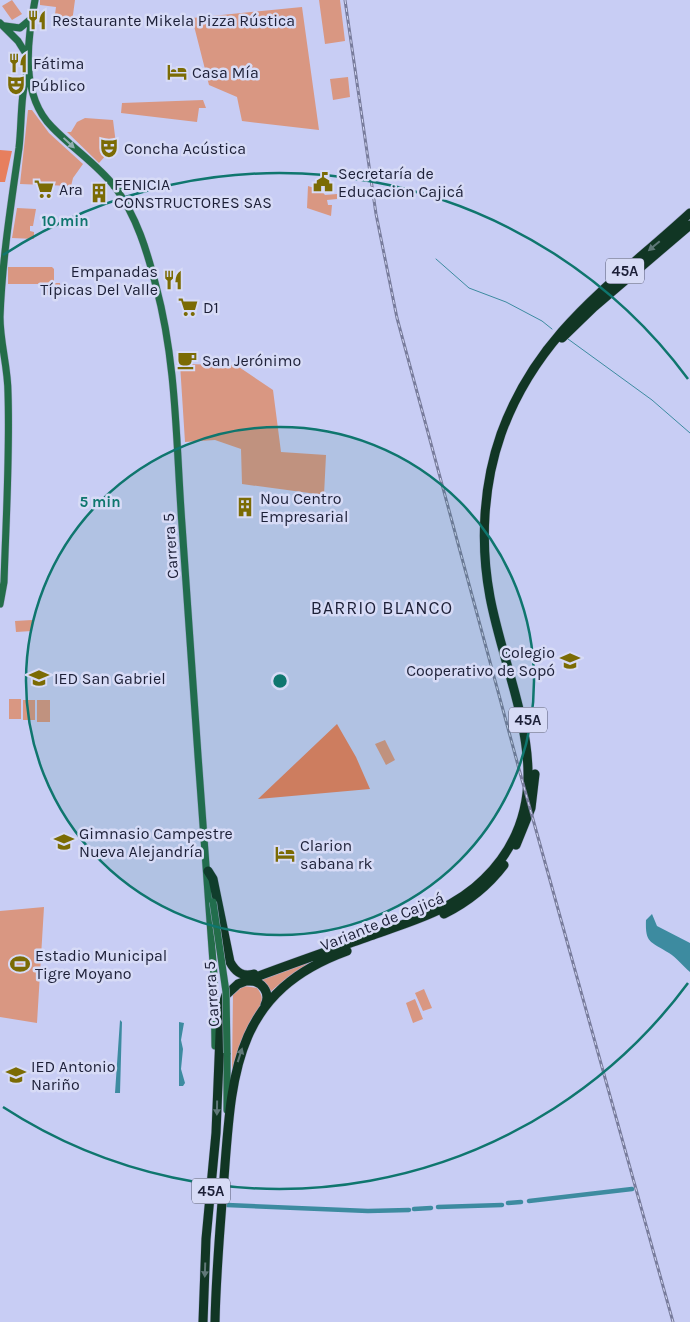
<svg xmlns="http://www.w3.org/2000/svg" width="690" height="1322" font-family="Karla,sans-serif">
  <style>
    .green { fill: #d99782 }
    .forest { fill: #e77f5e }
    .water { fill: #3d8ba0 }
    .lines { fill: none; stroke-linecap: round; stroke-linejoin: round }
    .stream { stroke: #3d8ba0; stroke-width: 1 }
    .canal { stroke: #3d8ba0; stroke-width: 4.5 }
    .secondary-casing { stroke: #a6aace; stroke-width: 8 }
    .highway-casing { stroke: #a6aace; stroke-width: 10 }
    .secondary { stroke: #246d49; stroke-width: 7 }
    .highway { stroke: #113624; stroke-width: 9 }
    .rail-casing { stroke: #787c9c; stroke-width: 3 }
    .rail { stroke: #d7dbf6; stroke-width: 1; stroke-dasharray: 4; stroke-linecap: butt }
    .secondary-bridge-casing { stroke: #a6aace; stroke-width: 8; stroke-linecap: butt }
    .secondary-bridge { stroke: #246d49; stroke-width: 7 }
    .oneway { fill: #8fafb1 }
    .oneway2 { fill: #607878 }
    .ring { fill: none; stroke: #0f766e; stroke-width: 2.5 }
    .labels { text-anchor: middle; stroke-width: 5; stroke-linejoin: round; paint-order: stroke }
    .shield { fill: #d7dbf6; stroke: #555871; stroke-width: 1 }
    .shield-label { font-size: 15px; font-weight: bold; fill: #1d2038 }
    .poi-label { font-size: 16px; fill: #1d2038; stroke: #d7dbf6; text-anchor: start }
    .street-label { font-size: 16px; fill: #1d2038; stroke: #d7dbf6 }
    .neighbourhood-label { font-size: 18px; letter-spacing: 1px; fill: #1d2038; stroke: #d7dbf6 }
    .centre { fill: #0f766e; stroke: #d7dbf6; stroke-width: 2.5 }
    .ring-label { font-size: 15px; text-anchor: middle; font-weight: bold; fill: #0f766e; stroke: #d7dbf6; stroke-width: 5; stroke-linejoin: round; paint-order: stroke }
  </style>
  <rect width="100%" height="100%" fill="#c8cdf4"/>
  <path class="green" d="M 12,0 L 22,14 L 12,20 L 2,6 Z
    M 40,0 L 75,0 L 72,22 L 58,20 L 59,14 L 55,14 L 56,7 L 40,5 Z
    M 319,0 L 340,0 L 345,41 L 325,44 Z
    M 302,7 L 319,130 L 242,121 L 237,97 L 209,85 L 192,18 Z
    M 348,77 L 350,97 L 333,100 L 330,79 Z
    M 203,100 L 206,108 L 199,108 L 197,122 L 121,113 L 122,103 Z
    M 28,110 L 32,110 L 49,133 L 83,164 L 73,178 L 71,186 L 20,184 Z
    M 85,118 L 113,120 L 116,144 L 99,163 L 67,132 L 71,132 L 77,122 Z
    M 308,186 L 321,190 L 325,195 L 337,194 L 337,199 L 327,200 L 328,205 L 332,205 L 331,216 L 307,208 Z
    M 17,208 L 36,209 L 33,226 L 30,226 L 30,231 L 34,232 L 34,239 L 12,238 Z
    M 8,267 L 52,267 L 54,269 L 54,283 L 60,283 L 61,295 L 46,295 L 45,284 L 8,284 Z
    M 180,364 L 236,365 L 273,390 L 281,452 L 326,455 L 324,495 L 242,484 L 241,449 L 215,440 L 185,442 Z
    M 32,620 L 32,631 L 16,632 L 15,621 Z
    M 9,699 L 21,699 L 21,719 L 9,719 Z
    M 23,700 L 35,700 L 35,720 L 23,720 Z
    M 37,700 L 50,700 L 50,722 L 37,722 Z
    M 385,740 L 395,760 L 386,765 L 375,744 Z
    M 44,907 L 37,1023 L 0,1017 L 0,911 Z
    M 318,959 L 288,977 L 270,992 L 261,980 Z
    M 244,986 L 257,988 C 264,997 263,1002 257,1011 L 232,1070 L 233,993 Z
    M 424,989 L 432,1008 L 423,1011 L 415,993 Z
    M 415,999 L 423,1019 L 413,1023 L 406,1003 Z"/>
  <path class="forest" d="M 0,150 L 12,151 L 5,182 L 0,182 Z
    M 337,724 L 356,757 L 370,789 L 258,799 Z"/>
  <path class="water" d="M 652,914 L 657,926 L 690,943 L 690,972 C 683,966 677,958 669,953 C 651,941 645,944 646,920 Z
    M 120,1020 L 122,1022 L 120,1093 L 115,1093 Z
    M 179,1022 L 184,1023 L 181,1040 L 183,1049 L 181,1069 L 185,1083 L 183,1086 L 179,1086 Z"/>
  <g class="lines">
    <path class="stream" d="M 436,259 L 469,288 L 506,302 L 542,321 L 552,329
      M 568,339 L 652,400 L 690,433"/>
    <path class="canal" d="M 529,1201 L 632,1189
      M 508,1203 L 521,1202
      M 227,1205 L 368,1211 L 409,1210
      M 438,1207 L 502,1205
      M 414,1209 L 431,1208"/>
    <defs>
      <path id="secondary" d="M 35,0 C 27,41 20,95 52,127 C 72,148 97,164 115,187 C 137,217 147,251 156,286 C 177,364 176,445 182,525 C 192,675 203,826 214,976 L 215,1046
        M 0,23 L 18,41 L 28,57
        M 5,26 L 20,28 L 31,19
        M 114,186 L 128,185
        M 0,604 L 4,582 C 6,518 10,456 8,393 C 8,367 0,343 0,317 C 2,261 11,204 19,148 C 22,122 20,95 28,70
        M 227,1110 L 227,1053"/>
      <path id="highway" d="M 562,338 L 594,307 L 690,225
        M 516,845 L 531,808 L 535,774
        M 208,871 L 213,879 L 230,962 C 236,973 243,977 254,974
        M 444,914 C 468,902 488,886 504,865
        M 248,981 C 262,980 271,993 265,1005
        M 203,1322 L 206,1239 L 216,1133 L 221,1010 L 226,995 L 238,984 C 281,967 326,952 370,936 C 410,922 453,910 484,879 C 569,796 508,693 490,597 C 480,544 483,485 501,434 C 538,331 614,283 690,213
        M 215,1322 C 216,1274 220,1226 224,1178 C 232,1073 234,992 347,951"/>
    </defs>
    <use href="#secondary" class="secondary-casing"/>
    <use href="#highway" class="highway-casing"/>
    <use href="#secondary" class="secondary"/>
    <use href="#highway" class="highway"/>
    <defs>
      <path id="rail" d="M 345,0 L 376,214 L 397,318 L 519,769 L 673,1322"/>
    </defs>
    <use href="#rail" class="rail-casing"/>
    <use href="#rail" class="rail"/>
    <defs>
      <path id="secondary-bridge" d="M 213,902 L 226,992 L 227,1053"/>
    </defs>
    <use href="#secondary-bridge" class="secondary-bridge-casing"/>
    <use href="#secondary-bridge" class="secondary-bridge"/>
  </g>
  <defs><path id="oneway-solid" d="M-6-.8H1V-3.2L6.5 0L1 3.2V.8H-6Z" transform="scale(1.25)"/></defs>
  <use class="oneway" href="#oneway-solid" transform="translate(69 143) rotate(43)"/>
  <g class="oneway2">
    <use href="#oneway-solid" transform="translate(654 246) rotate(140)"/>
    <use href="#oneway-solid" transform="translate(240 1055) rotate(-72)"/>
    <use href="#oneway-solid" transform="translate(217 1108) rotate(91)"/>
    <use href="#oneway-solid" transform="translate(205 1270) rotate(92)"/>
  </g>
  <circle cx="280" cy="681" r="254" fill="#0f766e" fill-opacity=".12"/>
  <g class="ring">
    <circle cx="280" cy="681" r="254"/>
    <path d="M688 983A508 508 0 0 1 3 1107M3 255A508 508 0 0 1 688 379"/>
  </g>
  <defs>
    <symbol id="restaurant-bare" viewBox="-9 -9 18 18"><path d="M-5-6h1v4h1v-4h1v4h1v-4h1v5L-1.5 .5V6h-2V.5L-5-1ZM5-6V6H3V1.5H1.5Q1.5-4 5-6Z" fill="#7b6b04" stroke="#d7dbf6" stroke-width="2.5" paint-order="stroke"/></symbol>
    <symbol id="hotel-bare" viewBox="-9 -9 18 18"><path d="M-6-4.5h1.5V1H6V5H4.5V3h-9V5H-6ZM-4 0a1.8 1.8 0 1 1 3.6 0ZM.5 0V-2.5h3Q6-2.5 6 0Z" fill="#7b6b04" stroke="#d7dbf6" stroke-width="2.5" paint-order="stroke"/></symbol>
    <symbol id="theatre-bare" viewBox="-9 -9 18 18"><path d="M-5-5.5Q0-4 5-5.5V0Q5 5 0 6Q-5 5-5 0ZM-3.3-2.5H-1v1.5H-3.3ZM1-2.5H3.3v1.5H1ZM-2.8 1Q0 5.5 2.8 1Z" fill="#7b6b04" stroke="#d7dbf6" stroke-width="2.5" paint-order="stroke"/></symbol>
    <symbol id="civic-bare" viewBox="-9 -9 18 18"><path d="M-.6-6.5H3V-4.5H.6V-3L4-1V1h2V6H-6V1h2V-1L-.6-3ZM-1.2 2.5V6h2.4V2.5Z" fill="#7b6b04" stroke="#d7dbf6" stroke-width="2.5" paint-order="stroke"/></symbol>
    <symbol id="supermarket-bare" viewBox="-9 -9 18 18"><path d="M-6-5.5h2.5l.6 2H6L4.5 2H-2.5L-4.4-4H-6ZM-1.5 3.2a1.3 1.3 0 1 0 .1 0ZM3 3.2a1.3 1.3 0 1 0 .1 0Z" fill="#7b6b04" stroke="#d7dbf6" stroke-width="2.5" paint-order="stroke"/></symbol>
    <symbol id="building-bare" viewBox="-9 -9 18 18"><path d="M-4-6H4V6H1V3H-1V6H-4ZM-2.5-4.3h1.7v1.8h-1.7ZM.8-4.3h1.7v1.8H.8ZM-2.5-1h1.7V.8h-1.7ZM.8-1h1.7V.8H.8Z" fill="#7b6b04" stroke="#d7dbf6" stroke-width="2.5" paint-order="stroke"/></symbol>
    <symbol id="cafe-bare" viewBox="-9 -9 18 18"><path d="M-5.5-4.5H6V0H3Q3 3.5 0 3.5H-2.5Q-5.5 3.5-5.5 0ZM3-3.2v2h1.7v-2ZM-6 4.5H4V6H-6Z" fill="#7b6b04" stroke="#d7dbf6" stroke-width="2.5" paint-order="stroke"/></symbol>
    <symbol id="school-bare" viewBox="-9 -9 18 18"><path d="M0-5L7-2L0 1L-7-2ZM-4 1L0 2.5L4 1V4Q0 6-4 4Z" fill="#7b6b04" stroke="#d7dbf6" stroke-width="2.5" paint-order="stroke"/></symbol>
    <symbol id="stadium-bare" viewBox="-9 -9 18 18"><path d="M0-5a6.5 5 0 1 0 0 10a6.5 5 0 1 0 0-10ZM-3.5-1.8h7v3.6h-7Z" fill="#7b6b04" stroke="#d7dbf6" stroke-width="2.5" paint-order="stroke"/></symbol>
  </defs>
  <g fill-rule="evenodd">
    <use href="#restaurant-bare" x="23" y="6" width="28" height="28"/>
    <use href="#restaurant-bare" x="4" y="49" width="28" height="28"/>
    <use href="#hotel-bare" x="163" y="58" width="28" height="28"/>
    <use href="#theatre-bare" x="2" y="71" width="28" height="28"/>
    <use href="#theatre-bare" x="95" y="134" width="28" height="28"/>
    <use href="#civic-bare" x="309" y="168" width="28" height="28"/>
    <use href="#supermarket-bare" x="30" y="175" width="28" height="28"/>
    <use href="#building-bare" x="85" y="179" width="28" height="28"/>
    <use href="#restaurant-bare" x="159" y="266" width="28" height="28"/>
    <use href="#supermarket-bare" x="174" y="293" width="28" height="28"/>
    <use href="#cafe-bare" x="173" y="346" width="28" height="28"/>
    <use href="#building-bare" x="231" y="493" width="28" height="28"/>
    <use href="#school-bare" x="556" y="647" width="28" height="28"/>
    <use href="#school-bare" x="25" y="664" width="28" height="28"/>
    <use href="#school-bare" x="50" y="828" width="28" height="28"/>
    <use href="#hotel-bare" x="271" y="840" width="28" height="28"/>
    <use href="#stadium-bare" x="6" y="950" width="28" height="28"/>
    <use href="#school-bare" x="2" y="1061" width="28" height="28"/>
  </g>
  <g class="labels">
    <g class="shield">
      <rect x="606" y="258.5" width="38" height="25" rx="4"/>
      <rect x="509" y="707.5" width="38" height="25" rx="4"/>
      <rect x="192" y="1178.5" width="38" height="25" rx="4"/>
    </g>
    <g class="shield-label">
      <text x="625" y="276">45A</text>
      <text x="528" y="725">45A</text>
      <text x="211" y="1196">45A</text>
    </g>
    <g class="poi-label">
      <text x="52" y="26">Restaurante Mikela Pizza Rústica</text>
      <text x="33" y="69">Fátima</text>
      <text x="192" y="78">Casa Mía</text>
      <text x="31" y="91">Público</text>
      <text x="124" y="154">Concha Acústica</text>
      <text x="338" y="179">Secretaría de<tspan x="338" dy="18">Educacion Cajicá</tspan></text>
      <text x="114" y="190">FENICIA<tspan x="114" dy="18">CONSTRUCTORES SAS</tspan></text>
      <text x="59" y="195">Ara</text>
      <text x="158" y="277" text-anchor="end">Empanadas<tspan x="158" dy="18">Típicas Del Valle</tspan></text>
      <text x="203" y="313">D1</text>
      <text x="202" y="366">San Jerónimo</text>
      <text x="260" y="504">Nou Centro<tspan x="260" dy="18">Empresarial</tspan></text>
      <text x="555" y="658" text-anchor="end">Colegio<tspan x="555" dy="18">Cooperativo de Sopó</tspan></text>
      <text x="54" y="684">IED San Gabriel</text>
      <text x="79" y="839">Gimnasio Campestre<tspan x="79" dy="18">Nueva Alejandría</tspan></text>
      <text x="300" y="851">Clarion<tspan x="300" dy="18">sabana rk</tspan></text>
      <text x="35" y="961">Estadio Municipal<tspan x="35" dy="18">Tigre Moyano</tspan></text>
      <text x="31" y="1072">IED Antonio<tspan x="31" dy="18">Nariño</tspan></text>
    </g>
    <g class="street-label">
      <text transform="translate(170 546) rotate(-94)" y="6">Carrera 5</text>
      <text transform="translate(382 921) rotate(-22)" y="6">Variante de Cajicá</text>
      <text transform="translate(211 994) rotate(-94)" y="6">Carrera 5</text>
    </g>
    <g class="neighbourhood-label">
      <text x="382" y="614">BARRIO BLANCO</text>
    </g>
  </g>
  <circle cx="280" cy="681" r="8" class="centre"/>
  <g class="ring-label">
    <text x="65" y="226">10 min</text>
    <text x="100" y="507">5 min</text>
  </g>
</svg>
